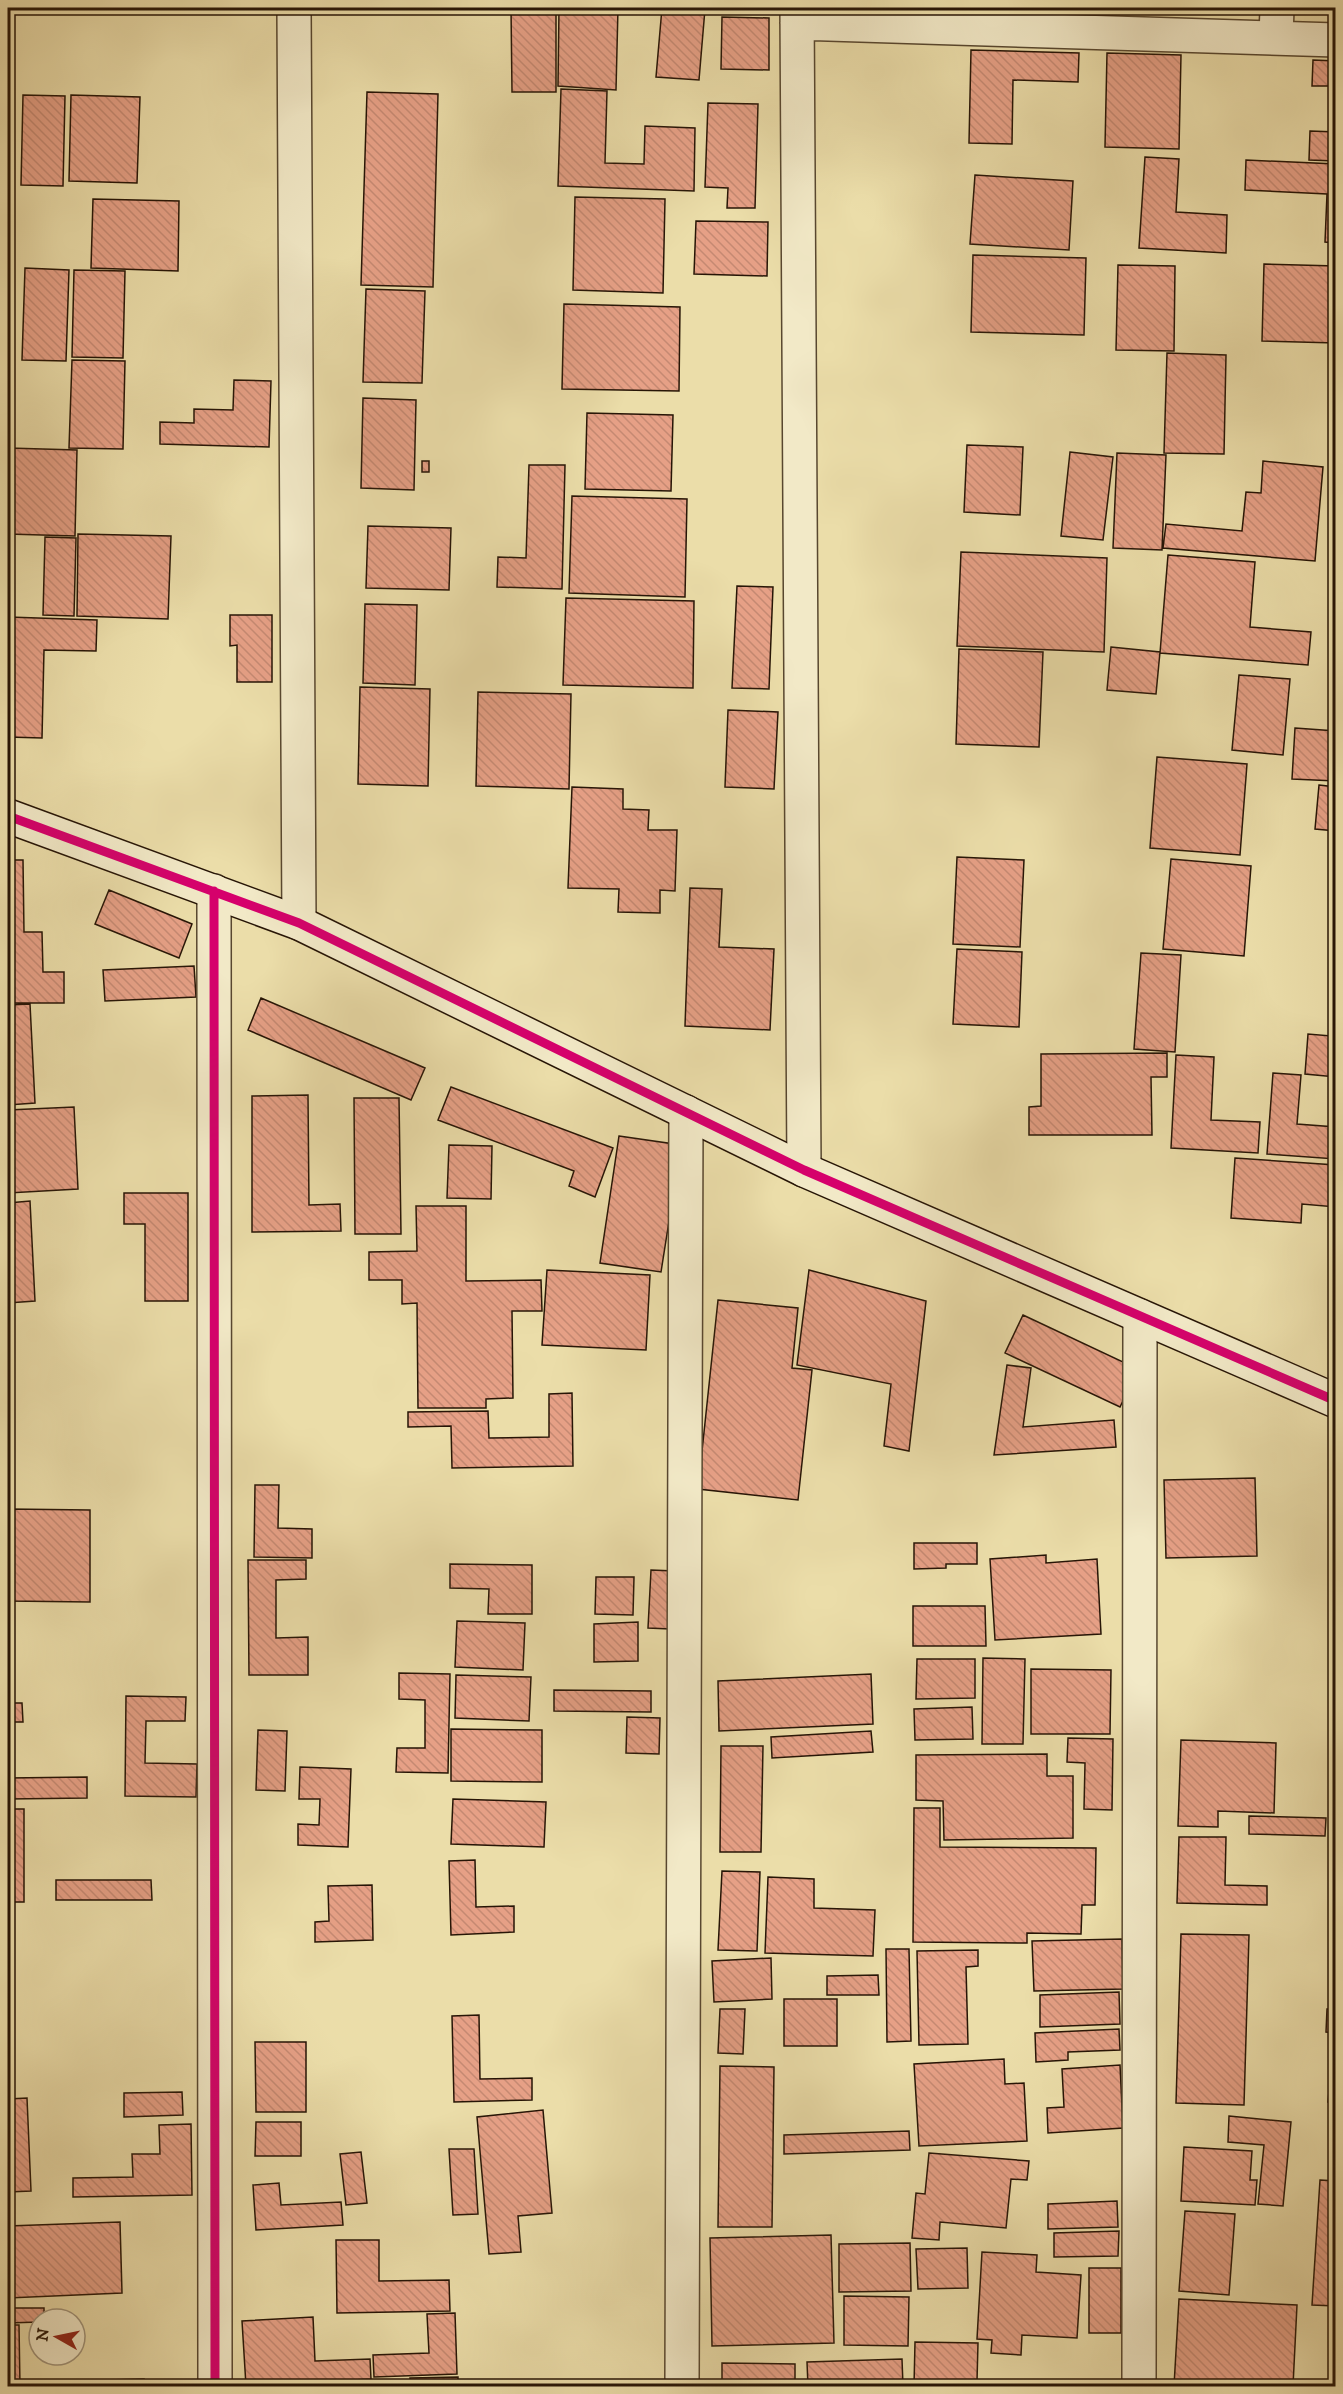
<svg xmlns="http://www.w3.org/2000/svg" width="1343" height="2394" font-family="'IM FELL DW Pica',serif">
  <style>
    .building { fill: url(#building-back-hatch); stroke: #271506; stroke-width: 1.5 }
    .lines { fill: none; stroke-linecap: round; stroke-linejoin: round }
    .street-casing { stroke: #58472f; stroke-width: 36 }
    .secondary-casing { stroke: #271506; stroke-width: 36 }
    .street { stroke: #f2e9c7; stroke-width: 33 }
    .secondary { stroke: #f2e9c7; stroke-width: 33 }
    .cycleway-casing { stroke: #f2e9c7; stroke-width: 13 }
    .cycleway { stroke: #d6006c; stroke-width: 9 }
  </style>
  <defs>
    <pattern id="building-back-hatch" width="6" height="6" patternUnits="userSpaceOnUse" patternTransform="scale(1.5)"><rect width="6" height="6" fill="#e6a086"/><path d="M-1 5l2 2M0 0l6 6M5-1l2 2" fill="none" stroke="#c58972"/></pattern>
  </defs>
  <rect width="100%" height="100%" fill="#ebdda9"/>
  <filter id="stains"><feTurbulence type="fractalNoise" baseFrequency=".00333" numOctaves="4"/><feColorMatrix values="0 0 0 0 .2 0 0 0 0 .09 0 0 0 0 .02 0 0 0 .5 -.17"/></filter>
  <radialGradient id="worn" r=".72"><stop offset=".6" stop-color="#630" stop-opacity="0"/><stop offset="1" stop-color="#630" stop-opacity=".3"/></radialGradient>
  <path class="building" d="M 511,8 L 556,8 L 556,92 L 512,92 Z
    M 559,8 L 618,8 L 616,90 L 558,86 Z
    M 662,8 L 705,9 L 699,80 L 656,77 Z
    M 722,17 L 769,18 L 769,70 L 721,69 Z
    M 971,50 L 1079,53 L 1078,82 L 1013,80 L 1012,144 L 969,143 Z
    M 1107,53 L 1181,55 L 1179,149 L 1105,147 Z
    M 1313,60 L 1336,61 L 1336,86 L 1312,86 Z
    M 561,89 L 607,91 L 605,163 L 644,164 L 645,126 L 695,128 L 694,191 L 558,186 Z
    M 367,92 L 438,94 L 433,287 L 361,285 Z
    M 23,95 L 65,96 L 63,186 L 21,185 Z
    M 71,95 L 140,97 L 137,183 L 69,181 Z
    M 708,103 L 758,104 L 755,208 L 727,208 L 728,188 L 705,187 Z
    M 1310,131 L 1336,132 L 1336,161 L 1309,160 Z
    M 1145,157 L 1179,159 L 1176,212 L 1227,215 L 1226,253 L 1139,248 Z
    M 1246,160 L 1336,164 L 1336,243 L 1325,242 L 1327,194 L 1245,190 Z
    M 975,175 L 1073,181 L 1069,250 L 970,244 Z
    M 575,197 L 665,199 L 663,293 L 573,290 Z
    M 93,199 L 179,201 L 178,271 L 91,268 Z
    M 696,221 L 768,222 L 767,276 L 694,274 Z
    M 973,255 L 1086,258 L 1084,335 L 971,332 Z
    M 1264,264 L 1336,266 L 1336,343 L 1262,341 Z
    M 1118,265 L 1175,266 L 1174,351 L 1116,350 Z
    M 25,268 L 69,270 L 66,361 L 22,360 Z
    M 74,270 L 125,271 L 123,358 L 72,357 Z
    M 366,289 L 425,291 L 422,383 L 363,382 Z
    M 564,304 L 680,307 L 679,391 L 562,389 Z
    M 1167,353 L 1226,355 L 1224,454 L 1164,453 Z
    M 72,360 L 125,361 L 123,449 L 69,448 Z
    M 234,380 L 271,381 L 269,447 L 160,444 L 160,422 L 194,423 L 194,409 L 233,410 Z
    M 363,398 L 416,400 L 414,490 L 361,488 Z
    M 587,413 L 673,415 L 671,491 L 585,489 Z
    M 967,445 L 1023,447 L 1020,515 L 964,512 Z
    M 8,448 L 77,450 L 75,536 L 8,534 Z
    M 1070,452 L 1113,457 L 1103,540 L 1061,536 Z
    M 1117,453 L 1166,455 L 1162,550 L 1113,548 Z
    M 422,461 L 429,461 L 429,472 L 422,472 Z
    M 1263,461 L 1323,467 L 1315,561 L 1163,548 L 1166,524 L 1242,531 L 1246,492 L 1261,493 Z
    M 529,465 L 565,465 L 562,589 L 497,587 L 498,557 L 526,558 Z
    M 572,496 L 687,499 L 685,597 L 569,593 Z
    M 368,526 L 451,528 L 449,590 L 366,588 Z
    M 78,534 L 171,536 L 168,619 L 77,616 Z
    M 45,537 L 76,538 L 74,616 L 43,615 Z
    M 961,552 L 1107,558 L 1104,652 L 957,646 Z
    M 1168,555 L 1255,562 L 1250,627 L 1311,632 L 1308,665 L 1160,653 Z
    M 737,586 L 773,587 L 769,689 L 732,688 Z
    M 566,598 L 694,601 L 693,688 L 563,685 Z
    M 365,604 L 417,605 L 415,685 L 363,683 Z
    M 230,615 L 272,615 L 272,682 L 237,682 L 237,645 L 230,646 Z
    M 8,617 L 97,620 L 96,651 L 44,650 L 42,738 L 8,737 Z
    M 1111,647 L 1160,652 L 1156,694 L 1107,690 Z
    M 959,649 L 1043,652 L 1039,747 L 956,744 Z
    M 1239,675 L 1290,679 L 1283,755 L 1232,750 Z
    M 360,687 L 430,689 L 428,786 L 358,784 Z
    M 478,692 L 571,694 L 569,789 L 476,786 Z
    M 728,710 L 778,712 L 774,789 L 725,787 Z
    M 1295,728 L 1336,731 L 1336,781 L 1292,779 Z
    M 1157,757 L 1247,764 L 1240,855 L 1150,848 Z
    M 1319,785 L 1336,787 L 1336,831 L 1315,829 Z
    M 572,787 L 623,789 L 623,809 L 649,810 L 648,830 L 677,830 L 675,891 L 660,890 L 660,913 L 618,912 L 619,889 L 568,888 Z
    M 957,857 L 1024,860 L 1020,947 L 953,944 Z
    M 1171,859 L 1251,866 L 1244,956 L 1163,949 Z
    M 8,860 L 23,860 L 24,932 L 42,932 L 43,972 L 64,972 L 64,1003 L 8,1003 Z
    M 690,888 L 722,889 L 719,947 L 774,949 L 770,1030 L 685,1026 Z
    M 109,890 L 192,924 L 179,958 L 95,924 Z
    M 957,949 L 1022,952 L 1019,1027 L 953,1024 Z
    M 1141,953 L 1181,955 L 1175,1052 L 1134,1049 Z
    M 194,966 L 196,997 L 105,1001 L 103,970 Z
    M 1336,984 L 1336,1077 L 1305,1074 L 1308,1034 L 1331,1036 Z
    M 261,998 L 425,1068 L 411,1100 L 248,1030 Z
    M 30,1004 L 35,1103 L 8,1105 L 8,1005 Z
    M 1167,1053 L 1167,1077 L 1151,1077 L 1152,1135 L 1029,1135 L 1029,1107 L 1041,1106 L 1041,1054 Z
    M 1176,1055 L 1214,1057 L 1211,1120 L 1260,1122 L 1258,1153 L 1171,1148 Z
    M 1273,1073 L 1301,1075 L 1297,1124 L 1336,1127 L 1336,1159 L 1267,1154 Z
    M 451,1087 L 613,1148 L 595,1197 L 569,1186 L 574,1171 L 438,1120 Z
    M 308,1095 L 309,1205 L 340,1204 L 341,1231 L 252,1232 L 252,1096 Z
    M 354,1098 L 399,1098 L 401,1234 L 355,1234 Z
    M 74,1107 L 78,1189 L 8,1193 L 8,1110 Z
    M 619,1136 L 681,1145 L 661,1272 L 600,1263 Z
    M 449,1145 L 492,1146 L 491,1199 L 447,1198 Z
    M 1235,1158 L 1336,1165 L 1336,1207 L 1302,1204 L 1301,1223 L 1231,1218 Z
    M 124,1193 L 188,1193 L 188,1301 L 145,1301 L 145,1224 L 124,1224 Z
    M 30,1201 L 35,1301 L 8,1303 L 8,1203 Z
    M 416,1206 L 466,1206 L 466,1281 L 541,1280 L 542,1311 L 512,1311 L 513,1398 L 486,1399 L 486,1408 L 418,1408 L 417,1303 L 402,1304 L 402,1280 L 369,1280 L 369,1252 L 417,1251 Z
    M 547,1270 L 650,1275 L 646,1350 L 542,1345 Z
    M 809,1270 L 926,1301 L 909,1451 L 884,1446 L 891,1384 L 797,1365 Z
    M 718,1300 L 798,1308 L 792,1368 L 812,1370 L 798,1500 L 698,1489 Z
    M 1023,1315 L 1138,1369 L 1120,1407 L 1005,1353 Z
    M 1007,1365 L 1031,1368 L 1023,1427 L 1114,1420 L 1116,1447 L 994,1455 Z
    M 572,1393 L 573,1466 L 452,1468 L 451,1426 L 408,1427 L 408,1412 L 488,1411 L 489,1438 L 549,1437 L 549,1394 Z
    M 1255,1478 L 1257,1556 L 1166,1558 L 1164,1480 Z
    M 255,1485 L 279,1485 L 278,1528 L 312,1529 L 312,1558 L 254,1557 Z
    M 8,1509 L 90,1510 L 90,1602 L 8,1601 Z
    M 914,1543 L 977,1543 L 977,1564 L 946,1564 L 946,1568 L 914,1569 Z
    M 1046,1555 L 1046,1563 L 1097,1559 L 1101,1634 L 995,1640 L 990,1559 Z
    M 248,1560 L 306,1560 L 306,1579 L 276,1580 L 276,1638 L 308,1637 L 308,1675 L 249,1675 Z
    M 450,1564 L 532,1565 L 532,1614 L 488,1614 L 489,1589 L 450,1588 Z
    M 651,1570 L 674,1571 L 670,1629 L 648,1628 Z
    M 596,1577 L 634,1577 L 633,1615 L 595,1614 Z
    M 913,1606 L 985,1606 L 986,1646 L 913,1646 Z
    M 457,1621 L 525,1623 L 523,1670 L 455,1667 Z
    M 638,1622 L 638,1661 L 594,1662 L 594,1624 Z
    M 983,1658 L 1025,1659 L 1023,1744 L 982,1744 Z
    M 917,1659 L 975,1659 L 975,1698 L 916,1699 Z
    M 1031,1669 L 1111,1670 L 1110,1734 L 1031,1734 Z
    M 399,1673 L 450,1674 L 448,1773 L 396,1772 L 397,1748 L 425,1748 L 425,1700 L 399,1699 Z
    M 871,1674 L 873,1724 L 719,1731 L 718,1681 Z
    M 456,1675 L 531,1677 L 529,1721 L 455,1718 Z
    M 554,1690 L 651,1691 L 651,1712 L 554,1711 Z
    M 126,1696 L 186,1697 L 185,1721 L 146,1721 L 145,1763 L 197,1764 L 196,1797 L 125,1796 Z
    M 8,1703 L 22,1703 L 23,1722 L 8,1722 Z
    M 972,1707 L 973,1739 L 915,1740 L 914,1709 Z
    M 627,1717 L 660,1718 L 659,1754 L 626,1753 Z
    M 451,1729 L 542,1730 L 542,1782 L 451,1781 Z
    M 258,1730 L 287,1731 L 285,1791 L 256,1790 Z
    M 871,1731 L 873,1752 L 772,1758 L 771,1737 Z
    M 1068,1738 L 1113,1739 L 1112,1810 L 1084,1809 L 1085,1763 L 1067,1762 Z
    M 1181,1740 L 1276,1743 L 1274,1813 L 1218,1811 L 1218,1827 L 1178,1826 Z
    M 721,1746 L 763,1746 L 761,1852 L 720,1852 Z
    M 1047,1754 L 1047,1776 L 1073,1776 L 1073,1838 L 944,1840 L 943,1801 L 916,1800 L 916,1755 Z
    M 300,1767 L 351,1769 L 348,1847 L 298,1845 L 298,1824 L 319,1825 L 320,1799 L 299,1799 Z
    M 87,1777 L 87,1798 L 8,1799 L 8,1778 Z
    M 453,1799 L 546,1802 L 544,1847 L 451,1844 Z
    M 914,1808 L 940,1808 L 940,1847 L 1096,1848 L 1095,1905 L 1082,1905 L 1081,1934 L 1027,1933 L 1027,1943 L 913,1942 Z
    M 8,1809 L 24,1809 L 24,1902 L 8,1902 Z
    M 1249,1816 L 1326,1818 L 1325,1836 L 1249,1834 Z
    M 1179,1837 L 1226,1837 L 1225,1885 L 1267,1886 L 1267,1905 L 1177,1903 Z
    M 475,1860 L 476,1907 L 514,1906 L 514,1932 L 451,1935 L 449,1861 Z
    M 722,1871 L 760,1872 L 757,1951 L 718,1950 Z
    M 768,1877 L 814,1879 L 814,1908 L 875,1910 L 873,1956 L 765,1953 Z
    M 56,1880 L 151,1880 L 152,1900 L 56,1900 Z
    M 372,1885 L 373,1940 L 315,1942 L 315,1922 L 329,1921 L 328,1886 Z
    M 1181,1934 L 1249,1935 L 1244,2105 L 1176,2103 Z
    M 1122,1939 L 1123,1989 L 1034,1991 L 1032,1941 Z
    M 886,1949 L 909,1949 L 911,2041 L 887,2042 Z
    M 978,1950 L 978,1966 L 966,1967 L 968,2044 L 919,2045 L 917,1951 Z
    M 771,1958 L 772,1999 L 714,2002 L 712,1961 Z
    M 878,1975 L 879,1995 L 827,1995 L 827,1976 Z
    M 1119,1992 L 1120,2024 L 1040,2027 L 1040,1995 Z
    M 784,1999 L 837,1999 L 837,2046 L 784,2046 Z
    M 720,2009 L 745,2009 L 743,2054 L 718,2053 Z
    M 1327,2009 L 1336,2009 L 1336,2033 L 1326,2032 Z
    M 479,2015 L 480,2079 L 532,2078 L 532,2100 L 454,2102 L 452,2016 Z
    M 1119,2029 L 1120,2050 L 1068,2052 L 1068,2060 L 1036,2062 L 1035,2033 Z
    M 255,2042 L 306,2042 L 306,2112 L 256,2112 Z
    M 1004,2059 L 1005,2084 L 1024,2083 L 1027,2141 L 919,2146 L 914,2064 Z
    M 1120,2065 L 1123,2128 L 1048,2133 L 1047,2108 L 1064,2107 L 1062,2069 Z
    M 720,2066 L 774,2067 L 772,2227 L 718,2227 Z
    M 1330,2080 L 1336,2080 L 1336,2103 L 1328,2102 Z
    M 182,2092 L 183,2115 L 124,2117 L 124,2093 Z
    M 27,2098 L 31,2191 L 8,2192 L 8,2099 Z
    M 543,2110 L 552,2213 L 518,2216 L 521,2252 L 489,2254 L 477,2117 Z
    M 1229,2116 L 1291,2122 L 1283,2206 L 1258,2204 L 1264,2145 L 1228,2142 Z
    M 256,2122 L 301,2122 L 301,2156 L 255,2156 Z
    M 191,2124 L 192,2195 L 73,2197 L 73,2178 L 133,2177 L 132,2154 L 160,2154 L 159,2125 Z
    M 909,2131 L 910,2150 L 784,2154 L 784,2135 Z
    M 1184,2147 L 1252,2151 L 1250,2180 L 1257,2180 L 1255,2205 L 1181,2201 Z
    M 449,2149 L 474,2149 L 478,2214 L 453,2215 Z
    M 361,2152 L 367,2203 L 346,2205 L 340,2154 Z
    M 929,2153 L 1029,2161 L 1027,2180 L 1011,2179 L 1006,2228 L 940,2222 L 939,2240 L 912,2238 L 916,2193 L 925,2194 Z
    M 1320,2180 L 1336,2181 L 1336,2306 L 1312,2305 Z
    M 279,2183 L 281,2205 L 341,2202 L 343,2225 L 256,2230 L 253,2185 Z
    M 1117,2201 L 1118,2227 L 1048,2229 L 1048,2204 Z
    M 1185,2211 L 1235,2214 L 1229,2295 L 1179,2291 Z
    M 120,2222 L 122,2293 L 8,2298 L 8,2226 Z
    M 1119,2231 L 1118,2256 L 1054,2257 L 1054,2233 Z
    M 831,2235 L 834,2343 L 712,2346 L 710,2238 Z
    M 336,2240 L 379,2240 L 379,2281 L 449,2280 L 450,2311 L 337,2313 Z
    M 910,2243 L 911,2291 L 839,2292 L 839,2244 Z
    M 967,2248 L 968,2288 L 918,2289 L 916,2249 Z
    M 982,2252 L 1037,2255 L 1036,2272 L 1081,2275 L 1077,2338 L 1022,2335 L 1021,2355 L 991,2353 L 992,2340 L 977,2339 Z
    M 1089,2268 L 1121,2268 L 1121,2333 L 1089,2333 Z
    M 844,2296 L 909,2297 L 908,2346 L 844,2345 Z
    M 1179,2299 L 1297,2305 L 1293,2386 L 1174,2386 Z
    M 8,2308 L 44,2308 L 44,2319 L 39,2319 L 39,2322 L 8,2323 Z
    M 455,2313 L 457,2374 L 374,2377 L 373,2355 L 429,2353 L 427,2314 Z
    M 313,2317 L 315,2361 L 370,2359 L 371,2379 L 246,2386 L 242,2321 Z
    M 8,2325 L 19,2325 L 20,2386 L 8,2386 Z
    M 915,2342 L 978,2343 L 977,2381 L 962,2380 L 962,2386 L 914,2386 Z
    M 902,2359 L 903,2386 L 808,2386 L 807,2362 Z
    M 722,2363 L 795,2364 L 795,2386 L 722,2386 Z
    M 458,2377 L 458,2386 L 410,2386 L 410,2378 Z
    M 144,2379 L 144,2386 L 30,2386 L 30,2382 Z"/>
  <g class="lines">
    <defs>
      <path id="street" d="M 294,8 L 299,923
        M 797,8 L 804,1170
        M 797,23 L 1336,40
        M 1276,38 L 1277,8
        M 214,891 L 215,2386
        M 682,2386 L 686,1112
        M 1139,2386 L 1140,1316"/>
      <path id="secondary" d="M 8,816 L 299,923 L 804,1170 L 1336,1401"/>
    </defs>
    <use href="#street" class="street-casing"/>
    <use href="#secondary" class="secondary-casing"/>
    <use href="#street" class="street"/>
    <use href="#secondary" class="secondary"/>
    <defs>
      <path id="cycleway" d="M 8,816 L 299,923 L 804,1170 L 1336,1401
        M 214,891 L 215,2386"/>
    </defs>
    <use href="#cycleway" class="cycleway-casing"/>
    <use href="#cycleway" class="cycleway"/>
  </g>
  <rect width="1343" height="2394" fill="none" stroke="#ebdda9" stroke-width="30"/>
  <rect x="9" y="9" width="1325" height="2376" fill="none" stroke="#271506" stroke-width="3"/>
  <rect x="15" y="15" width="1313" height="2364" fill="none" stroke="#271506" stroke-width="1.5"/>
  <g transform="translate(57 2337) rotate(279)"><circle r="28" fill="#f2e9c7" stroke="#a1947a" stroke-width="1.5"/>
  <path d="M0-4.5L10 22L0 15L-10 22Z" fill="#8f2418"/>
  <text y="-9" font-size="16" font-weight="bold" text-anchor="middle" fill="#271506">N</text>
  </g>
  <rect width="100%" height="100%" filter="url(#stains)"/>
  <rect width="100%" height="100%" fill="url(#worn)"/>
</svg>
